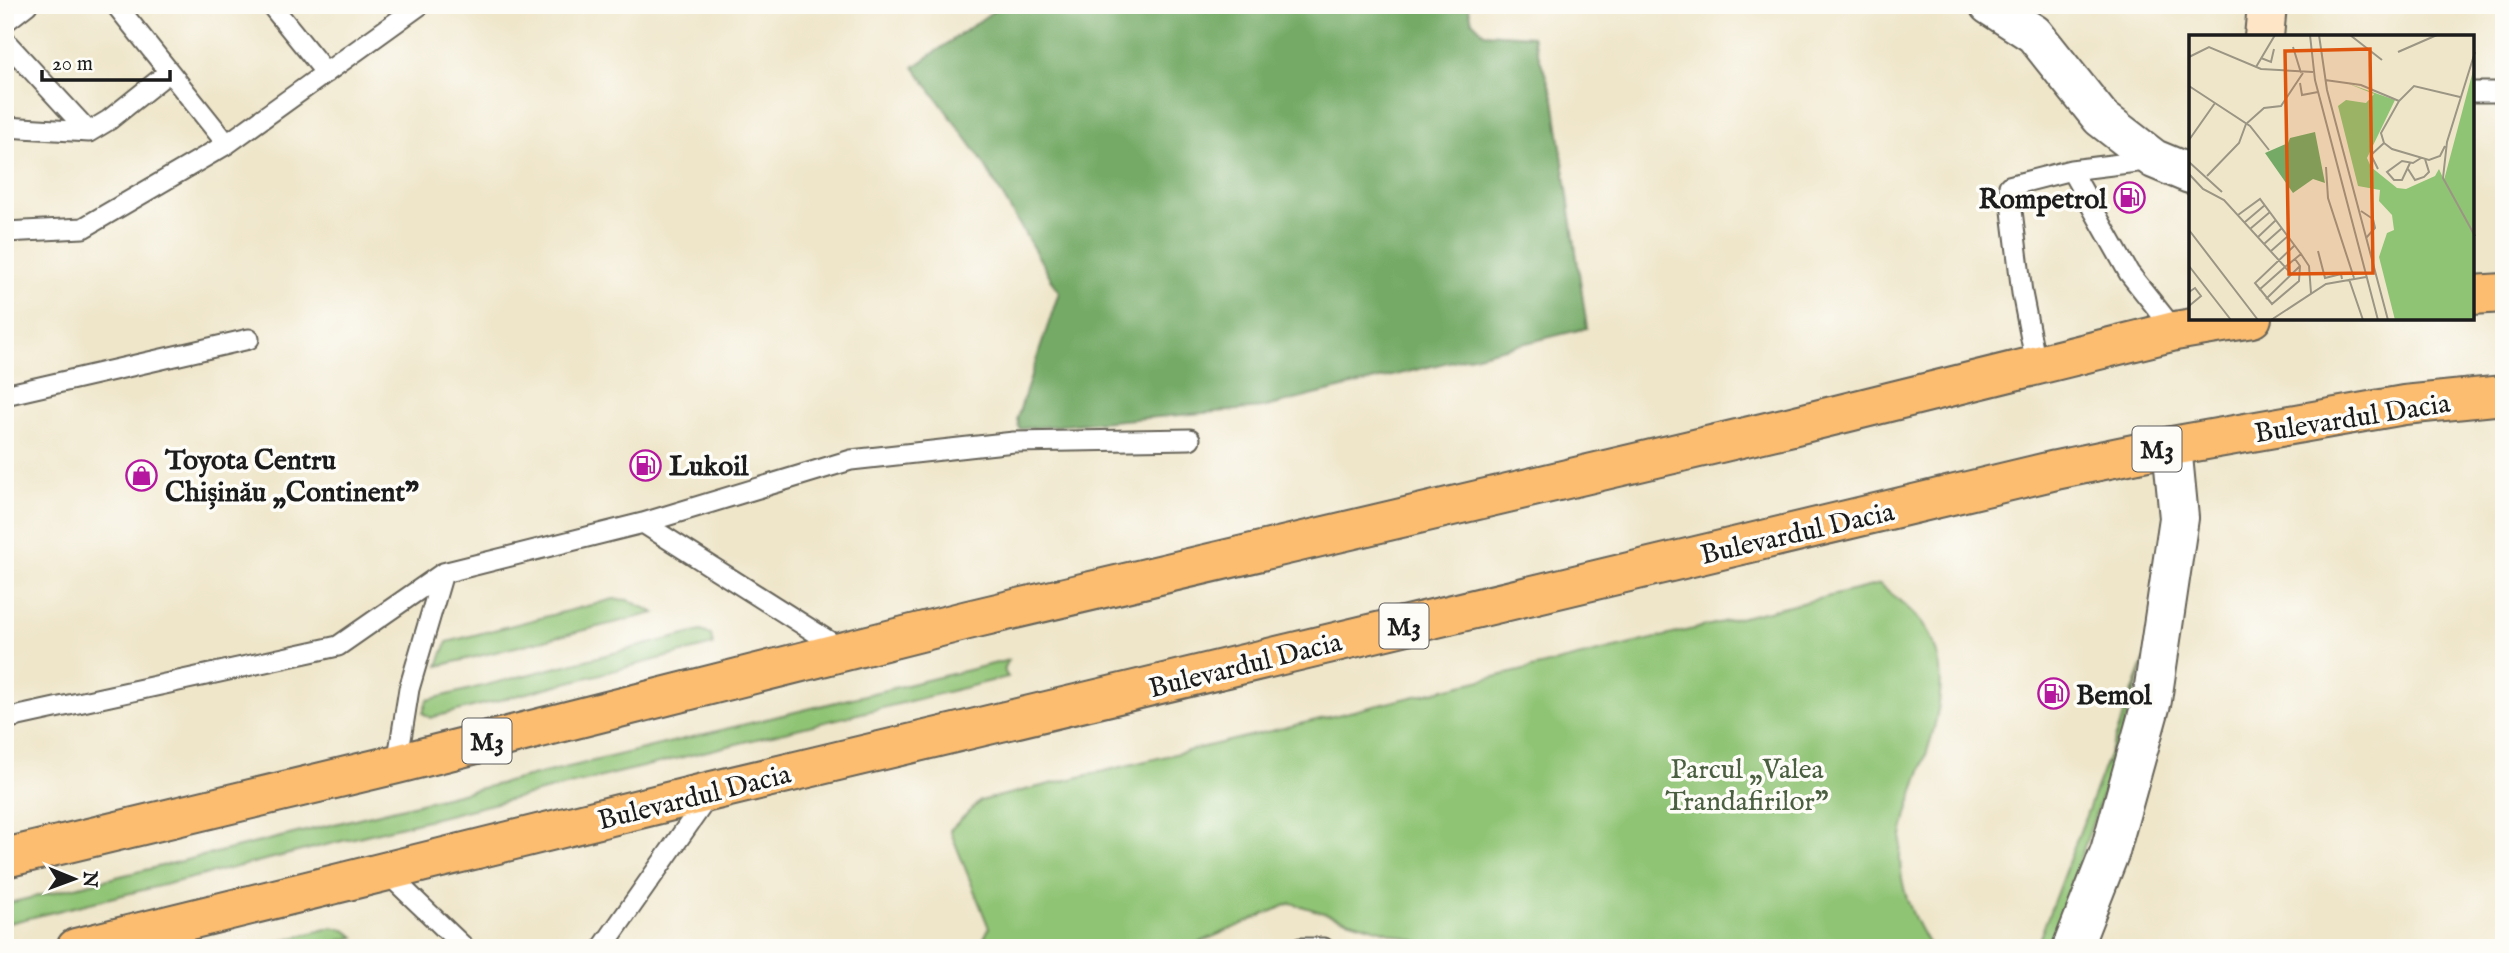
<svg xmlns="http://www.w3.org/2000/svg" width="2509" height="953" font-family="'IM FELL English',serif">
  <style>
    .green { fill: #90c475; stroke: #567048; stroke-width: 2 }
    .forest { fill: #74aa66; stroke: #486341; stroke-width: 2 }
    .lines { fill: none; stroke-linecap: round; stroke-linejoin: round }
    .lane-casing { stroke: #666359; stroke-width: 23 }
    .street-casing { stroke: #666359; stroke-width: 42 }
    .secondary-casing { stroke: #666359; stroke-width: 42 }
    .highway-casing { stroke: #666359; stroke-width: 42 }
    .lane { stroke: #fff; stroke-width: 19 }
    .street { stroke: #fff; stroke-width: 38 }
    .secondary { stroke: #fee5c5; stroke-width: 38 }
    .highway { stroke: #fcbd6f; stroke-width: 38 }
    .labels { text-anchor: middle; stroke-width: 7; stroke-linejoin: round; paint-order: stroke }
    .shield { fill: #fdfcf7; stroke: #605f5e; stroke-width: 2 }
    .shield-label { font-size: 26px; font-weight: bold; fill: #1c1c1c }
    .poi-label { font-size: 28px; font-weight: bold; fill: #1c1c1c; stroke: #fdfcf7; text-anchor: start }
    .street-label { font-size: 28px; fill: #1c1c1c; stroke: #fdfcf7 }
    .park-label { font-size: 28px; fill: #4a5f40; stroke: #fdfcf7 }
    .inset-road { fill: none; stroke: #9b9584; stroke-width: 2 }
    .view { fill: #de560d; fill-opacity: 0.15; stroke: #de560d; stroke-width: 3.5 }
    .inset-edge { fill: none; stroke: #1c1c1c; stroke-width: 3.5 }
  </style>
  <rect width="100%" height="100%" fill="#fdfcf7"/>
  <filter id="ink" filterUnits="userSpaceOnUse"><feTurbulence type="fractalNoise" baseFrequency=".0143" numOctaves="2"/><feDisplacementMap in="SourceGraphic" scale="14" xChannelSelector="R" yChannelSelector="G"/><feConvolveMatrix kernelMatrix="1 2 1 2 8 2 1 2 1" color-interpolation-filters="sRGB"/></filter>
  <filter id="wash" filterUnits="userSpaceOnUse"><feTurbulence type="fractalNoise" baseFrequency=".00686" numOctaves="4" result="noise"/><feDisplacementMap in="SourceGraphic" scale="28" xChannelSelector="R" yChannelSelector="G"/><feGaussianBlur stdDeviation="1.57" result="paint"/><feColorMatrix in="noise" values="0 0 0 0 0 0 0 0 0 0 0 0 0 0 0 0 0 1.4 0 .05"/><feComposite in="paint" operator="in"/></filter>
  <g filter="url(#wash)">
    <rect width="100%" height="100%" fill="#efe6ca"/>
    <path class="green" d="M 1880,584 C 1897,599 1918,614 1929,634 C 1967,701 1901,789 1900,857 C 1900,889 1914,921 1931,948 L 1440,948 L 1291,903 L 1187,948 L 979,948 L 989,928 L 950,830 L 980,801 Z
      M 614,599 L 628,600 L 655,613 L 438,666 L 447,642 Z
      M 701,631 L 711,635 L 713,645 L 430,718 L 423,713 L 427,700 Z
      M 2145,659 L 2111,770 L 2049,948 L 2036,948 Z
      M 1009,660 C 1005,667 1002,670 1008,677 L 5,924 L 5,904 Z
      M 333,927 L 345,930 L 355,937 L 312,948 L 256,948 Z"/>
    <path class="forest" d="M 1002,5 L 1468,5 L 1472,21 L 1484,33 L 1532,36 L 1554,99 L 1587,328 L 1262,408 L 1019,429 L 1017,418 L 1059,292 L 979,156 L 914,67 Z"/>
  </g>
  <g filter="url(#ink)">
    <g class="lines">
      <defs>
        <path id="lane" d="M 271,5 L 326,73
          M 5,22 L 27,5
          M 5,41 L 89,132
          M 2472,92 L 2504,92
          M 5,127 L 89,132 L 109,120 L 169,72
          M 227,144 L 420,5
          M 2071,170 L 2129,273 L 2175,331
          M 5,232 L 83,228 L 227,144 L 116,5
          M 2036,364 L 2022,293 L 2009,186 L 2071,170 L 2153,160
          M 5,395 L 249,339
          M 643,523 L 843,650
          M 5,719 L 338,646 L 443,573 L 643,523 L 851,460 L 1014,442 L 1190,439
          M 397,764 L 409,689 L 443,573
          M 386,872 L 465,948
          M 602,948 L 710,794
          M 1300,948 L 1324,948"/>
        <path id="street" d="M 1989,5 L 2034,34 L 2101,118 L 2154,159 L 2190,174
          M 2072,948 L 2110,851 L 2152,700 L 2179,518 L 2172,446"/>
        <path id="secondary" d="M 2264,37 L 2267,5"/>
        <path id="highway" d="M 2472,295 L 2504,293
          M 5,858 L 397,764 L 968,620 L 1788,427 L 2175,331 L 2252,318
          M 76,948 L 712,791 L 2056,470 L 2172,446 L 2404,405 L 2504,395"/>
      </defs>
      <use href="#lane" class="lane-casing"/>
      <use href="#street" class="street-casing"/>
      <use href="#secondary" class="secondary-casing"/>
      <use href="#highway" class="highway-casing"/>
      <use href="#lane" class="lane"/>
      <use href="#street" class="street"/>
      <use href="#secondary" class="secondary"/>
      <use href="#highway" class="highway"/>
    </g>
  </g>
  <defs>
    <symbol id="fuel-ring" viewBox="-11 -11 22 22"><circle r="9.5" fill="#fdfcf7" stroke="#b5179e" stroke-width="1.5"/><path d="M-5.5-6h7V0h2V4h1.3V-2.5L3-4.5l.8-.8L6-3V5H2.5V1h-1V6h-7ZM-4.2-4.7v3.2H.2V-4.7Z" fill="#b5179e"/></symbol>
    <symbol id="shop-ring" viewBox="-11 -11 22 22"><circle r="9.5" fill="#fdfcf7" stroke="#b5179e" stroke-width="1.5"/><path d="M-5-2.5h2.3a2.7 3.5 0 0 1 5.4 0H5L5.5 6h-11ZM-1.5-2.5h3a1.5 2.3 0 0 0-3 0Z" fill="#b5179e"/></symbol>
  </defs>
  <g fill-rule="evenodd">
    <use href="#fuel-ring" x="2112" y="180" width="35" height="35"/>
    <use href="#fuel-ring" x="628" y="448" width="35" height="35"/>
    <use href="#shop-ring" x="124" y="458" width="35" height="35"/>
    <use href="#fuel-ring" x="2036" y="676" width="35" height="35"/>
  </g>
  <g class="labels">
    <g class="shield">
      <rect x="2132.5" y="426.5" width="49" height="45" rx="5"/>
      <rect x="1379.5" y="603.5" width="49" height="45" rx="5"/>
      <rect x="462.5" y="718.5" width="49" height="45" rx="5"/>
    </g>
    <g class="shield-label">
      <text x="2157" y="458">M3</text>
      <text x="1404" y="635">M3</text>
      <text x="487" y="750">M3</text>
    </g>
    <g class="poi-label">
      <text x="2107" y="208" text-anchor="end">Rompetrol</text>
      <text x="165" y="469">Toyota Centru<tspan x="165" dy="32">Chișinău „Continent”</tspan></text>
      <text x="669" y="475">Lukoil</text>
      <text x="2076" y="704">Bemol</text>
    </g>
    <g class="street-label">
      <text transform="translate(2352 417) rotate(-9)" y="10">Bulevardul Dacia</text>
      <text transform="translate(1797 532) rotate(-13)" y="10">Bulevardul Dacia</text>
      <text transform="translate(1245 664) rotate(-14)" y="10">Bulevardul Dacia</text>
      <text transform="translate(694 796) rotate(-14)" y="10">Bulevardul Dacia</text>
    </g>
    <g class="park-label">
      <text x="1747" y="778">Parcul „Valea<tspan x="1747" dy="32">Trandafirilor”</tspan></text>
    </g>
  </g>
  <g transform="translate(2189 35)">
    <rect width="285" height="285" fill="#efe6ca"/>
    <path d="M 285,32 L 285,285 L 206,285 L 190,222 L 198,198 L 205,195 L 203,180 L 190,166 L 191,155 L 169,151 L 149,71 L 157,65 L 177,68 L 185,59 L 155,47 L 206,65 L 178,123 L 182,132 L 208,153 L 217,154 L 246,141 L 250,134 L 255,145 Z" fill="#90c475"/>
    <path d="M 126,97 L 136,148 L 124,144 L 104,158 L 76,118 L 99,108 L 101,103 Z" fill="#74aa66"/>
    <path class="inset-road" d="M 121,0 L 126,45 L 189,285M 130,0 L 138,55 L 199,285M 161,0 L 193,25M 104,12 L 112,38M 209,17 L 248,0M 286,17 L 258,107 L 254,143 L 286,201M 0,22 L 20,12 L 72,34 L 124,37M 72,23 L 82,27 L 85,14M 67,32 L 86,0M 136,45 L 172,50 L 210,66M 111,48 L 113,60 L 129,57M 0,51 L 61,91 L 80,115M 0,105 L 26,68M 256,111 L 251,121 L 240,125 L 203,114 L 195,108 L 192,98 L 210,66 L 225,51 L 271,62M 0,127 L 33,157M 221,128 L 213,145 L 205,145 L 198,137 L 213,126 L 224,128 L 232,123M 137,132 L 139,163 L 165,243M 189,134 L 182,120 L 195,108M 219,134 L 226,145 L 235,142 L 240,137 L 236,124M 0,139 L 14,154 L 35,165 L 96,232 L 112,219 L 120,231 L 122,258M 18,141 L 50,108 L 57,89 L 75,73 L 92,71 L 114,38M 172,176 L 184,184 L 186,193 L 177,203M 49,180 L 71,164 L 112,219M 56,187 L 76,170M 61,194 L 81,177M 0,195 L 69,285M 69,202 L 87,185M 75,209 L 93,193M 106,210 L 66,248 L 83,269 L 110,246 L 111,231 L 106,224M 82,216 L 99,201M 129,216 L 136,243 L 152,239 L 153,244M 0,231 L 42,285M 160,244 L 174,285M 70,255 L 96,232 L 102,239M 0,257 L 6,253 L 12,261 L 0,271M 77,264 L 111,231M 82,285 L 137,249 L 177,242"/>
    <path class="view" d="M 181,14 L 184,238 L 100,239 L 96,16 Z"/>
    <rect width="285" height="285" class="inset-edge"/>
  </g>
  <rect width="2509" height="953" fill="none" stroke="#fdfcf7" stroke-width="28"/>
  <g transform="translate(74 879) rotate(91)" stroke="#fdfcf7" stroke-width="5" paint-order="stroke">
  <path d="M0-5L12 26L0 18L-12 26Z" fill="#1c1c1c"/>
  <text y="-10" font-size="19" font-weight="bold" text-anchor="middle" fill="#1c1c1c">N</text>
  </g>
  <path d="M42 70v10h128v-10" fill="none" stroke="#1c1c1c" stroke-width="3.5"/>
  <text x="52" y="70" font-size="21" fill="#1c1c1c" stroke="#fdfcf7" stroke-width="5" paint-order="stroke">20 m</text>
</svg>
